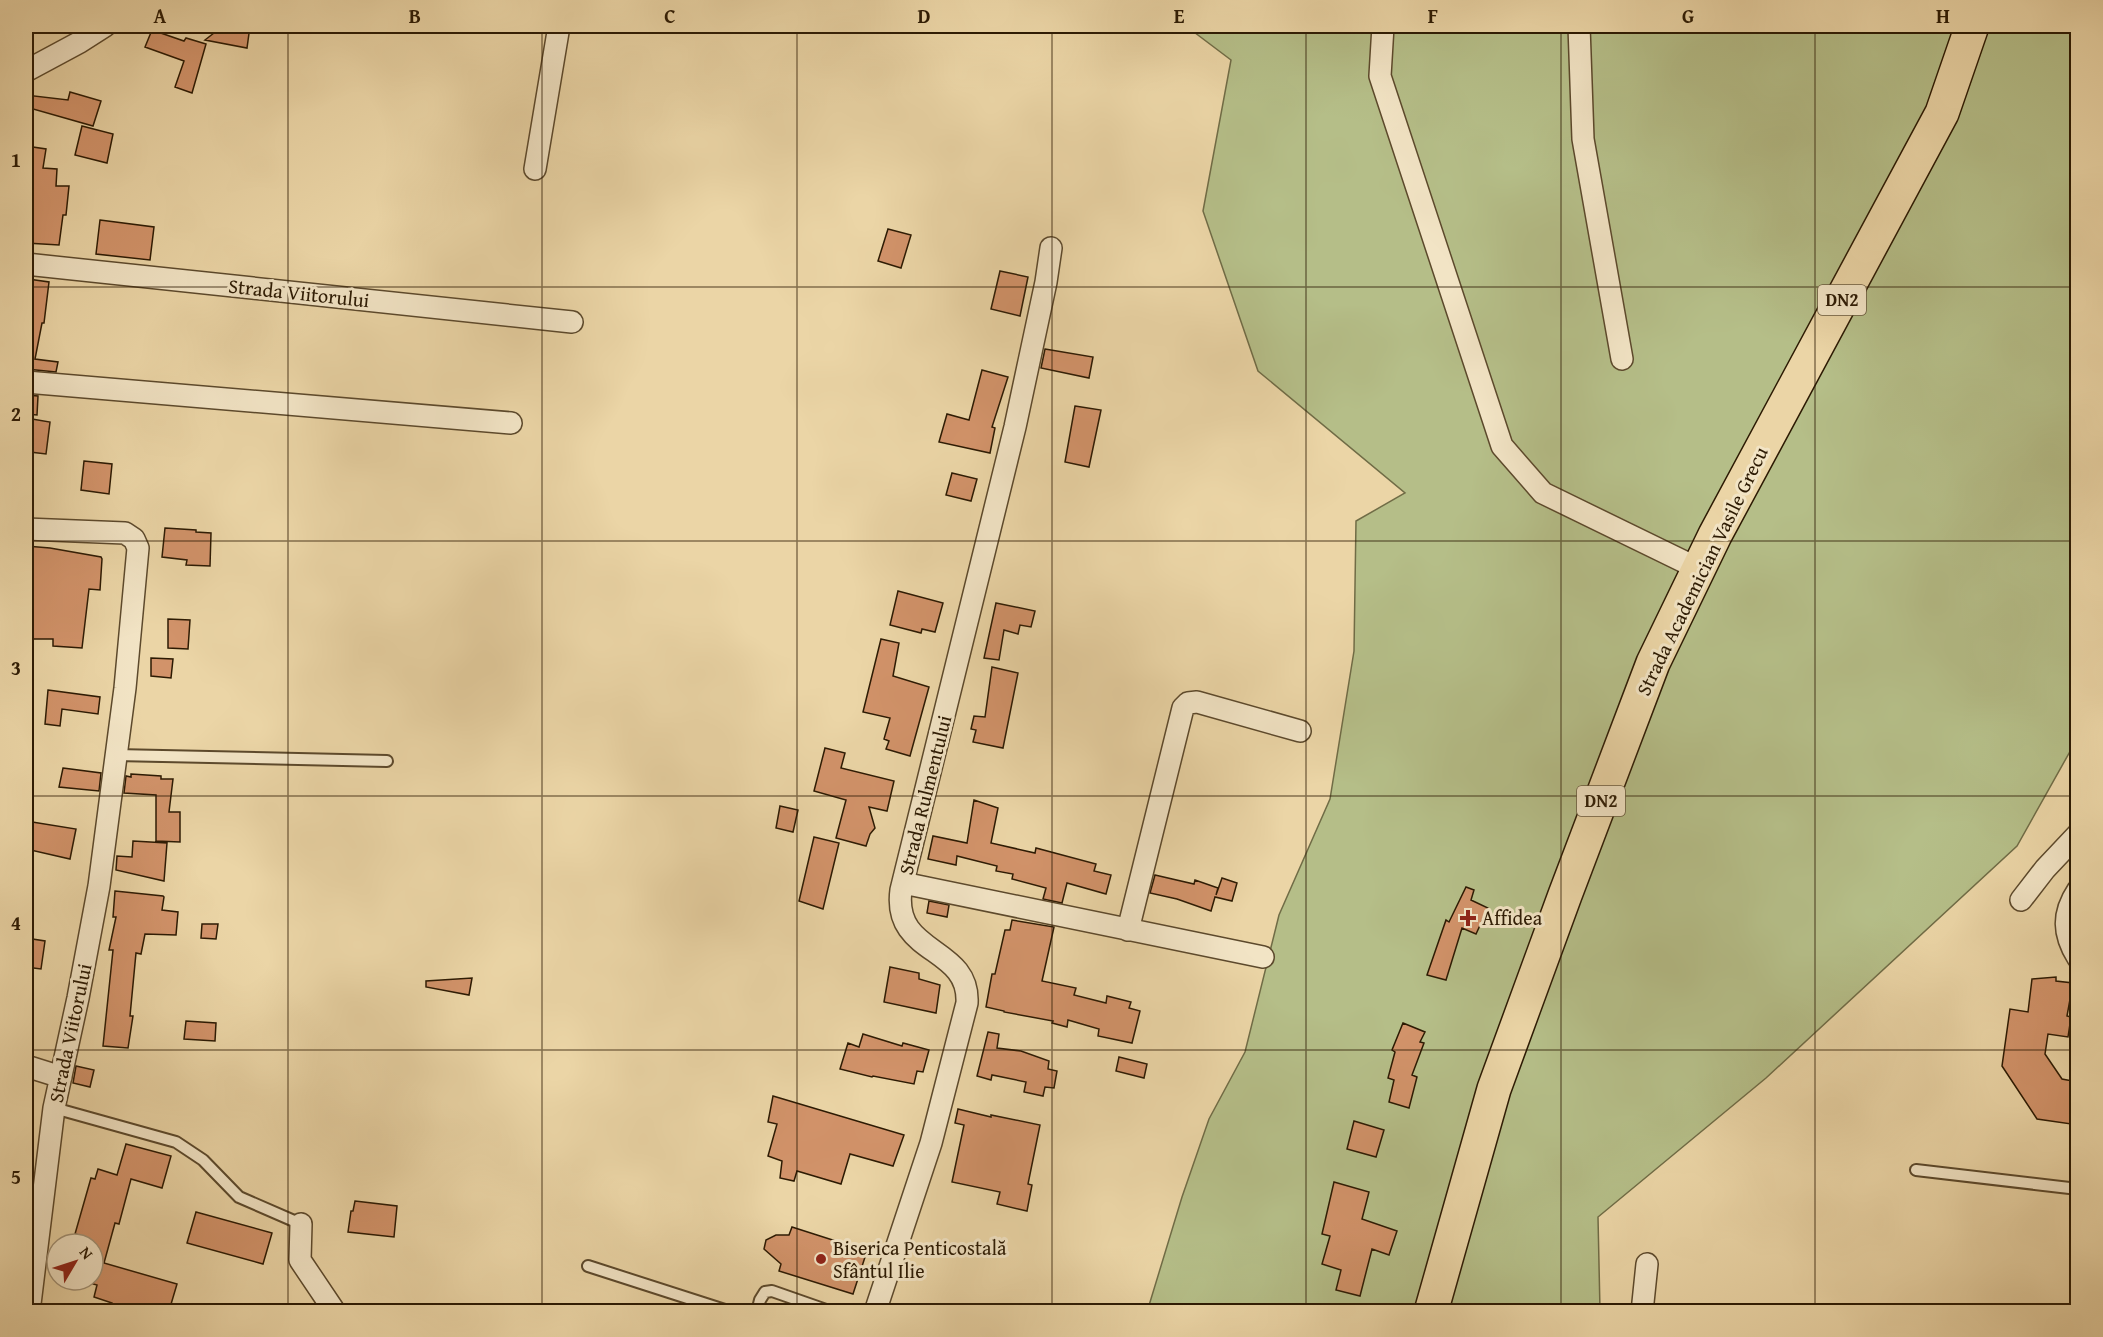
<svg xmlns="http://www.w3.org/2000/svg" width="2103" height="1337" font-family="'Gentium Book Plus',serif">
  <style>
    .green { fill: #b5be88; stroke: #706c46; stroke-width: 1.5 }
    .building { fill: #d2936a; stroke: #2c1a03; stroke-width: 1.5 }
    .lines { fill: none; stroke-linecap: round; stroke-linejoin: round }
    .lane-casing { stroke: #5c492c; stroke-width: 14 }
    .street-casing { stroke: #5c492c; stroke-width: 24 }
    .primary-casing { stroke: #2c1a03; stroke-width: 36 }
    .lane { stroke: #f2e4c5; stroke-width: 10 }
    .street { stroke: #f2e4c5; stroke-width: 21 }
    .primary { stroke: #ebd5a6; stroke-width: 33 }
    .grid { fill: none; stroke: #2c1a03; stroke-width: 1.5; stroke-opacity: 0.55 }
    .poi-dot { fill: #8f2418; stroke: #f2e4c5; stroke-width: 2 }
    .labels { text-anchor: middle; stroke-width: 6; stroke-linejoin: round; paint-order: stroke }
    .shield { fill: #f2e4c5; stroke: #67573d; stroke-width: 1.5 }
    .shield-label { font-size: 18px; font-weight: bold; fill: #2c1a03 }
    .street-label { font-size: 20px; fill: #2c1a03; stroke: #f2e4c5 }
    .poi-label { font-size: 20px; fill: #2c1a03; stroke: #f2e4c5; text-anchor: start }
    .neatline { fill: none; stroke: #2c1a03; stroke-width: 2 }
    .grid-label { font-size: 20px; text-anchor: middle; font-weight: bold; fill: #2c1a03 }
  </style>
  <rect width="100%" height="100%" fill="#ebd5a6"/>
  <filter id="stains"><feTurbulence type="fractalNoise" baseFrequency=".00333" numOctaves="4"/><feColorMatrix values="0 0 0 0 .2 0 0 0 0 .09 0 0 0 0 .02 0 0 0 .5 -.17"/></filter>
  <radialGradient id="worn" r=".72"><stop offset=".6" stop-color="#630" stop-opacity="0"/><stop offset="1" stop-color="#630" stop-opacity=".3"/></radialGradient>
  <path class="green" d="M 1186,26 L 2077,26 L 2077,739 L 2017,846 L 1766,1078 L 1598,1217 L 1600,1311 L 1147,1312 L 1182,1197 L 1209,1119 L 1245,1052 L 1279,915 L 1330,799 L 1354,651 L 1356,521 L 1405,493 L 1258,371 L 1203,211 L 1231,60 Z"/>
  <path class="building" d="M 223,26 L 250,26 L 247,48 L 205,40 Z
    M 152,30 L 184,41 L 186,38 L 206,44 L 192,93 L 175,87 L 184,61 L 145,47 Z
    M 70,92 L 101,101 L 93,126 L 26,107 L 26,95 L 68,100 Z
    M 82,126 L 113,134 L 107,163 L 75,155 Z
    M 26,146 L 46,149 L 43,168 L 57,169 L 56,186 L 69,186 L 66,215 L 63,215 L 59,245 L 26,243 Z
    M 100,220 L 154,227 L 150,260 L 96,254 Z
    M 888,229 L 911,235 L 901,268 L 878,261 Z
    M 1000,271 L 1028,277 L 1020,316 L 991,309 Z
    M 28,279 L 49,282 L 44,323 L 42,323 L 35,359 L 58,362 L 56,372 L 26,369 L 26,303 Z
    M 1045,349 L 1093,357 L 1089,378 L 1041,368 Z
    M 982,370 L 1008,377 L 992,427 L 995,428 L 990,453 L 939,442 L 947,414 L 969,420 Z
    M 26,395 L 38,396 L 37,415 L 26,414 Z
    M 1075,406 L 1101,410 L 1089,467 L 1065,462 Z
    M 32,419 L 50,422 L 46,454 L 30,452 L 29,446 Z
    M 84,461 L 112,464 L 109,494 L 81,490 Z
    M 952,473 L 977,479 L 971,501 L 946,495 Z
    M 165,528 L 196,530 L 196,532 L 211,533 L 210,566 L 186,565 L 187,560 L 162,557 Z
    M 26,546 L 50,548 L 101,557 L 102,559 L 100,590 L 89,589 L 82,648 L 53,646 L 53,639 L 26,639 L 28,583 L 26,583 Z
    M 898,591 L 943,603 L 935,632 L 922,629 L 921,633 L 890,625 Z
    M 996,603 L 1035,611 L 1031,627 L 1020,625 L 1018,634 L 1004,630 L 999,660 L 984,658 Z
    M 168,619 L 190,620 L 188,649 L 168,648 Z
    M 881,639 L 899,643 L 893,676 L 929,687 L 910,756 L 886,749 L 889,741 L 884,739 L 890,718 L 863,712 Z
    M 151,658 L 173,659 L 171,678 L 151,676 Z
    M 992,667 L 1018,673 L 1003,748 L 973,742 L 976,730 L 971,729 L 974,716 L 985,717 Z
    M 48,690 L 100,697 L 98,714 L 62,709 L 60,726 L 45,724 Z
    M 825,748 L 845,753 L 841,768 L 894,781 L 887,811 L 869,807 L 875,828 L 870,834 L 866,846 L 836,838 L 846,800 L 814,791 Z
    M 63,768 L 101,773 L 99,791 L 59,787 Z
    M 131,774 L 161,776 L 161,779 L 173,779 L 169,812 L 180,812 L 180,842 L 156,841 L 156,795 L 124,793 L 126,776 L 131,777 Z
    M 974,800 L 998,808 L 991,843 L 1035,853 L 1036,848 L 1096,864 L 1094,871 L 1111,875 L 1106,894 L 1067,883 L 1062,903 L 1043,899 L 1046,888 L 1012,879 L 1013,874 L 996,871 L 997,866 L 957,856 L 956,865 L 928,859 L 933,836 L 967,843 Z
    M 780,806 L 798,810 L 793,832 L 776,828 Z
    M 26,821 L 76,829 L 70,859 L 26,849 Z
    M 814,837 L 839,843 L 823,909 L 799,901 Z
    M 133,841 L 167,843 L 164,881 L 116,870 L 117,856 L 132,857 Z
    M 1155,875 L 1194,884 L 1195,880 L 1218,888 L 1216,895 L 1222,878 L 1237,883 L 1232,901 L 1215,897 L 1211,911 L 1177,899 L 1150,893 Z
    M 1466,887 L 1474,890 L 1471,900 L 1488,908 L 1476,934 L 1462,928 L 1446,980 L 1427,975 L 1446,920 L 1449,922 Z
    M 115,891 L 163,896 L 164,897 L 162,910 L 178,912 L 176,935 L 145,934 L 141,954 L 136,953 L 130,1016 L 133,1016 L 128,1048 L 103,1046 L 113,950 L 109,950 L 116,917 L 113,917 Z
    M 929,901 L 949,905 L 947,917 L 927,913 Z
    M 1012,920 L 1054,927 L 1042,981 L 1076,988 L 1074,995 L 1106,1003 L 1107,996 L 1131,1002 L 1129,1008 L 1140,1011 L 1132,1043 L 1098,1036 L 1099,1029 L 1068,1020 L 1067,1027 L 1052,1023 L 1053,1021 L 1004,1012 L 1004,1011 L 986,1007 L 992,974 L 995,974 L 1005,930 L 1010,930 Z
    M 202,924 L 218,924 L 216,939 L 201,938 Z
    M 26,938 L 45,941 L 41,969 L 26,967 Z
    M 890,967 L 919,973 L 919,979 L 940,985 L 936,1013 L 884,1002 Z
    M 2056,977 L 2056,981 L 2073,983 L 2067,1016 L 2071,1017 L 2068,1037 L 2048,1034 L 2045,1054 L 2062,1079 L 2078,1082 L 2078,1125 L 2037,1119 L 2002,1066 L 2010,1009 L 2028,1012 L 2032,979 Z
    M 472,978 L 469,995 L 426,987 L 426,981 Z
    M 186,1021 L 216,1023 L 215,1041 L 184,1039 Z
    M 1403,1023 L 1425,1032 L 1420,1042 L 1424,1043 L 1412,1075 L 1417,1077 L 1409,1108 L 1389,1102 L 1394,1080 L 1388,1078 L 1395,1052 L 1392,1050 Z
    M 988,1032 L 999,1034 L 997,1048 L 1021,1051 L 1049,1061 L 1048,1069 L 1057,1071 L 1054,1088 L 1045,1087 L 1043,1096 L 1024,1092 L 1026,1082 L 992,1075 L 991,1080 L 977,1076 Z
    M 863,1034 L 902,1046 L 903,1043 L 929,1050 L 923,1072 L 917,1071 L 914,1084 L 873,1076 L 872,1077 L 840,1069 L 848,1043 L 859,1047 Z
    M 1119,1057 L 1147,1064 L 1144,1078 L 1116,1071 Z
    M 76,1066 L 94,1070 L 90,1087 L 73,1083 Z
    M 773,1096 L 904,1135 L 893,1166 L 850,1154 L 841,1184 L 797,1171 L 794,1181 L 780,1178 L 782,1161 L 768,1156 L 777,1124 L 768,1122 Z
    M 958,1109 L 991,1117 L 991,1115 L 1040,1125 L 1028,1184 L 1032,1185 L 1027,1211 L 997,1204 L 1000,1192 L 952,1182 L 964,1125 L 955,1123 Z
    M 1354,1121 L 1384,1130 L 1376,1157 L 1347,1149 Z
    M 126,1144 L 171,1156 L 162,1188 L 131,1179 L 119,1224 L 115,1223 L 104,1263 L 177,1284 L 169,1311 L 128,1311 L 111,1307 L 112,1303 L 94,1297 L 97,1285 L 93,1284 L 93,1244 L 76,1244 L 79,1235 L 75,1234 L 91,1178 L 95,1179 L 98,1169 L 117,1175 Z
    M 1334,1182 L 1369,1192 L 1362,1219 L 1397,1231 L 1389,1255 L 1372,1249 L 1360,1296 L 1336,1290 L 1341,1270 L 1322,1264 L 1330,1236 L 1322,1234 Z
    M 355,1201 L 397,1206 L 394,1237 L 348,1232 L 351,1211 L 353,1211 Z
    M 196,1212 L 272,1233 L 263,1264 L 187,1243 Z
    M 792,1227 L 867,1251 L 853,1294 L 779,1271 L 781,1264 L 764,1249 L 766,1240 L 776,1235 L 789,1235 Z"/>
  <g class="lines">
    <defs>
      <path id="lane" d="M 116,755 L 387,761
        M 54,1108 L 176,1142 L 203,1160 L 239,1197 L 301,1224
        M 1916,1170 L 2078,1189
        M 588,1266 L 731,1312
        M 30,1307 L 49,1312
        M 757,1312 L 760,1300 L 765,1292 L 772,1291 L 832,1312"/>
      <path id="street" d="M 1383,26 L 1380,76 L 1502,446 L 1543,493 L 1699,569
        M 1579,26 L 1583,139 L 1622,359
        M 26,71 L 80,42 L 105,26
        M 535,169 L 559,26
        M 26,264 L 572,322
        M 26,382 L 511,423
        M 26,529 L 125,533 L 134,539 L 138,548 L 125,688 L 99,886 L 78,998 L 54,1108 L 29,1312
        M 903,883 L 1263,957
        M 2078,890 C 2062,914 2063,934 2078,958
        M 2021,900 L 2045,869 L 2078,834
        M 1128,930 L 1183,708 L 1188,703 L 1197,702 L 1300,731
        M 26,1066 L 61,1077
        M 301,1224 L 300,1260 L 335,1312
        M 875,1312 L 931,1143 L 967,1003 C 970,945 892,956 901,890 L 1015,427 L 1046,282 L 1051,248
        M 1642,1312 L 1647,1264"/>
      <path id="primary" d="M 1431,1312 L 1494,1089 L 1565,895 L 1653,663 L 1715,535 L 1942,113 L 1972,26"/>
    </defs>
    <use href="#lane" class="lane-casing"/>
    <use href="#street" class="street-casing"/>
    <use href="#primary" class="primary-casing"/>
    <use href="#lane" class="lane"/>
    <use href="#street" class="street"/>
    <use href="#primary" class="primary"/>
  </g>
  <path class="grid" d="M 288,26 L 288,1312M 542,26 L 542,1312M 797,26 L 797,1312M 1052,26 L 1052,1312M 1306,26 L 1306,1312M 1561,26 L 1561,1312M 1815,26 L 1815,1312M 26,287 L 2078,287M 26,541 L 2078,541M 26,796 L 2078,796M 26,1050 L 2078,1050"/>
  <g class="poi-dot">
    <path d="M1465 909h6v6h6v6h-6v6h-6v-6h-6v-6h6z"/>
    <circle cx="821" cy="1259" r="6"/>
  </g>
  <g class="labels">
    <g class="shield">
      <rect x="1818" y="285" width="48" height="30" rx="4.5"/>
      <rect x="1577" y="786" width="48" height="30" rx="4.5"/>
    </g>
    <g class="shield-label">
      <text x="1842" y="306">DN2</text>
      <text x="1601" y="807">DN2</text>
    </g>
    <g class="street-label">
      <text transform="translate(299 293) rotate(6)" y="7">Strada Viitorului</text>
      <text transform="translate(1702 571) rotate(-64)" y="7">Strada Academician Vasile Grecu</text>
      <text transform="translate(925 795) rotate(-76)" y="7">Strada Rulmentului</text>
      <text transform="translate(70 1033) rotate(-78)" y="7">Strada Viitorului</text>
    </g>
    <g class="poi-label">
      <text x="1482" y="925">Affidea</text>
      <text x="833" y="1255">Biserica Penticostală<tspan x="833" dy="23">Sfântul Ilie</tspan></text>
    </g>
  </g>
  <rect width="2103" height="1337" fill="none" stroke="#ebd5a6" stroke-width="66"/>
  <g transform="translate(75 1262) rotate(51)"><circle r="28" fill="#f2e4c5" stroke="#a39377" stroke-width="1.5"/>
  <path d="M0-4.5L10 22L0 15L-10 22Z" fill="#8f2418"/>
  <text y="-9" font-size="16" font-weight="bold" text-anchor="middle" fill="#2c1a03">N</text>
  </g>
  <rect x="33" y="33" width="2037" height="1271" class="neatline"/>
  <g class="grid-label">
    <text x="160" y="23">A</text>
    <text x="415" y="23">B</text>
    <text x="670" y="23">C</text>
    <text x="924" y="23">D</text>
    <text x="1179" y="23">E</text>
    <text x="1433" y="23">F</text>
    <text x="1688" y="23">G</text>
    <text x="1943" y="23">H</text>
    <text x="16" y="167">1</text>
    <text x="16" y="421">2</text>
    <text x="16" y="675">3</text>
    <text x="16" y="930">4</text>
    <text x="16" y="1184">5</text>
  </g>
  <rect width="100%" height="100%" filter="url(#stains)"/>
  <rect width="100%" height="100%" fill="url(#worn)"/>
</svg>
